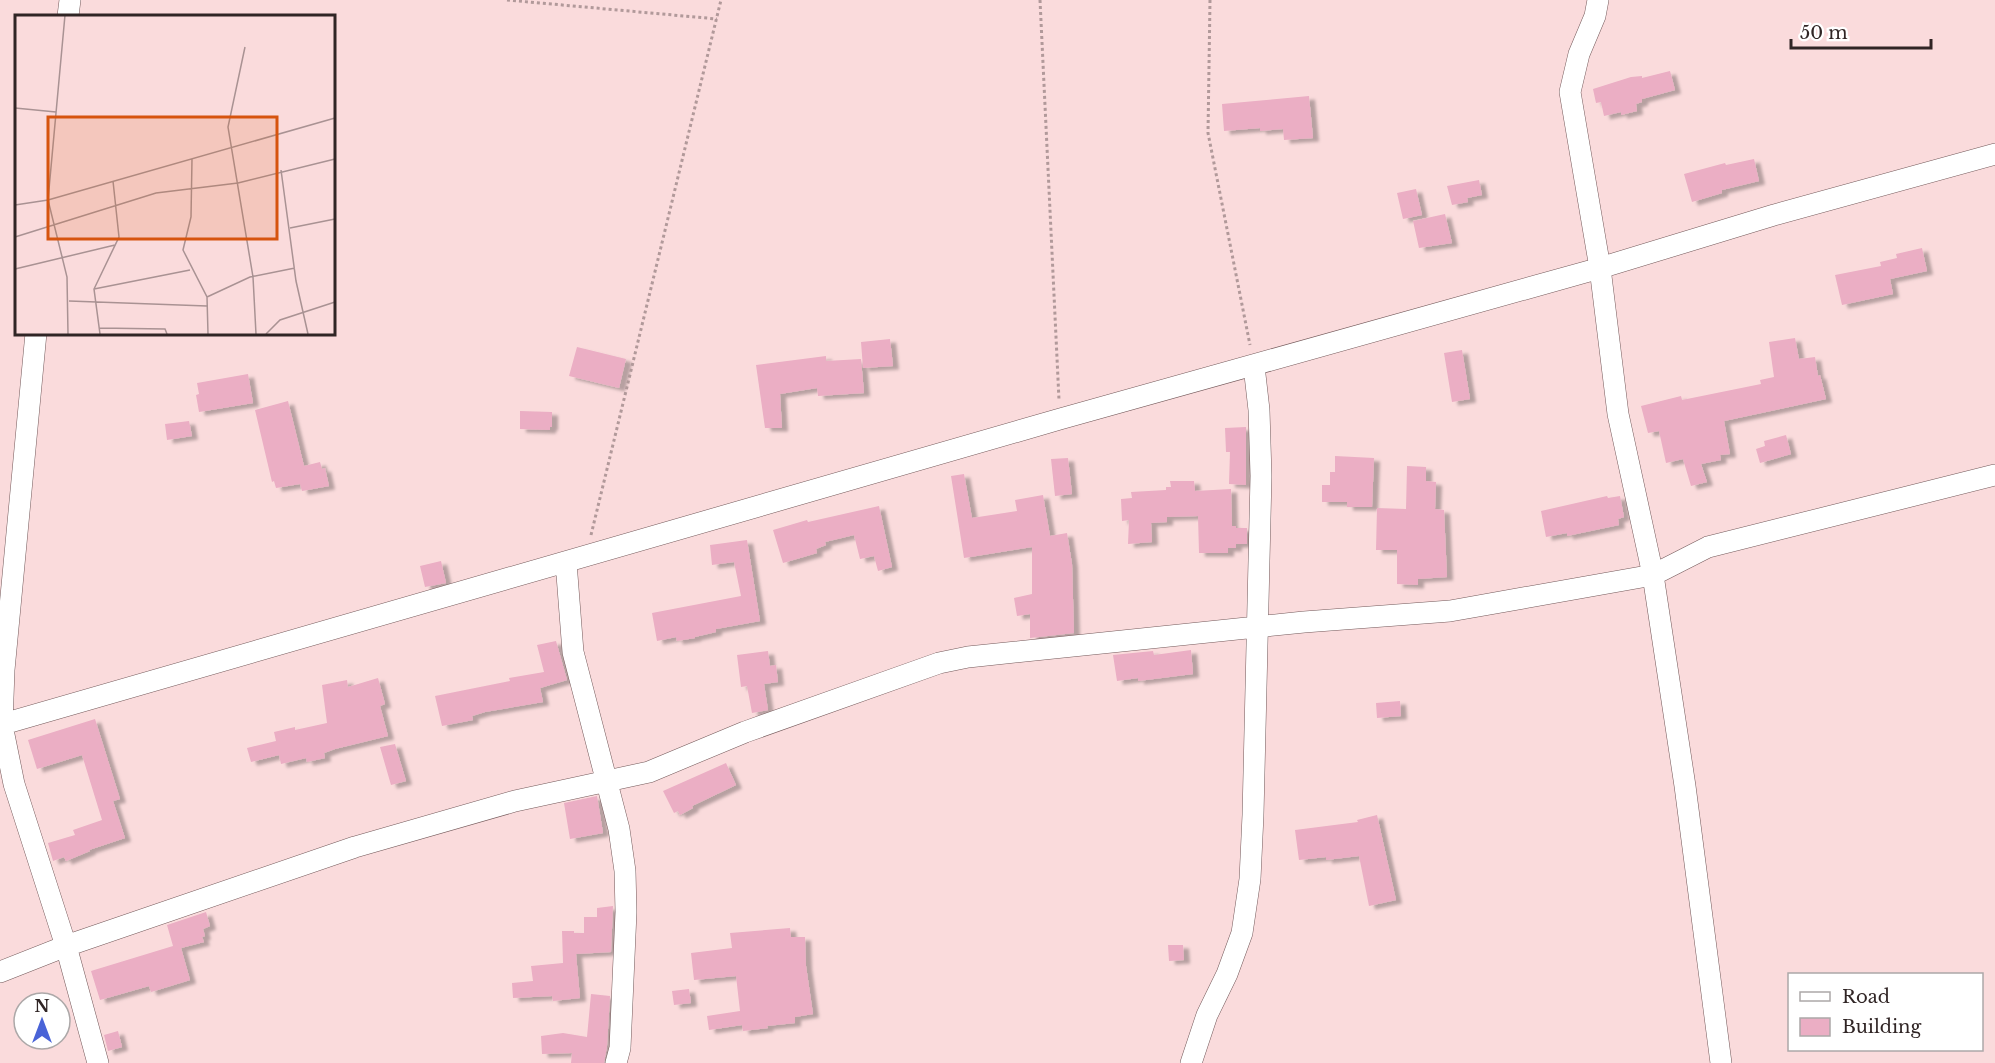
<svg xmlns="http://www.w3.org/2000/svg" width="1995" height="1063" font-family="'Libre Baskerville',serif">
  <style>
    .building { fill: #ebaec4; filter: url(#shadow) }
    .lines { fill: none; stroke-linecap: round; stroke-linejoin: round }
    .minor-casing { stroke: #73595a; stroke-width: 22 }
    .path { stroke: #b1999a; stroke-width: 3; stroke-dasharray: 3 3; stroke-linecap: butt }
    .minor { stroke: #fff; stroke-width: 21 }
    .inset-road { fill: none; stroke: #a99293; stroke-width: 1.5 }
    .view { fill: #d6540e; fill-opacity: 0.15; stroke: #d6540e; stroke-width: 3 }
    .inset-edge { fill: none; stroke: #302525; stroke-width: 3 }
  </style>
  <defs>
    <filter id="shadow"><feDropShadow dx="6" dy="3.5" stdDeviation="1.5" flood-color="#0004"/></filter>
  </defs>
  <rect width="100%" height="100%" fill="#fadbdc"/>
  <path class="building" d="M 1670,71 L 1675,90 L 1642,99 L 1642,102 L 1636,104 L 1637,111 L 1621,115 L 1621,112 L 1604,116 L 1601,102 L 1596,103 L 1593,89 L 1631,77 L 1642,76 L 1642,78 Z
    M 1309,96 L 1313,138 L 1284,140 L 1283,129 L 1260,131 L 1260,128 L 1224,131 L 1222,104 Z
    M 1754,159 L 1759,181 L 1722,190 L 1722,193 L 1692,202 L 1684,174 L 1725,163 L 1726,165 Z
    M 1479,180 L 1482,195 L 1467,198 L 1468,202 L 1452,205 L 1447,186 Z
    M 1416,189 L 1422,215 L 1403,219 L 1397,193 Z
    M 1445,214 L 1452,243 L 1419,248 L 1413,221 Z
    M 1922,248 L 1927,271 L 1890,279 L 1893,294 L 1842,305 L 1835,275 L 1881,266 L 1880,262 L 1897,258 L 1896,254 Z
    M 1795,338 L 1799,359 L 1815,357 L 1818,376 L 1820,375 L 1826,399 L 1724,421 L 1730,454 L 1720,455 L 1721,460 L 1701,464 L 1707,482 L 1691,486 L 1683,459 L 1666,463 L 1659,431 L 1648,433 L 1641,406 L 1681,396 L 1682,400 L 1761,384 L 1760,380 L 1774,377 L 1769,342 Z
    M 890,339 L 893,366 L 863,368 L 861,342 Z
    M 577,347 L 626,359 L 619,388 L 569,376 Z
    M 1462,350 L 1470,399 L 1452,402 L 1444,353 Z
    M 826,356 L 826,361 L 861,359 L 864,393 L 818,396 L 817,388 L 780,394 L 782,428 L 765,428 L 756,365 Z
    M 248,374 L 253,403 L 199,412 L 196,395 L 199,394 L 197,383 Z
    M 288,401 L 304,466 L 320,462 L 322,469 L 325,468 L 329,486 L 302,491 L 300,484 L 276,488 L 274,481 L 272,482 L 255,410 Z
    M 520,411 L 552,412 L 552,427 L 550,427 L 550,430 L 520,429 Z
    M 189,421 L 192,436 L 167,440 L 165,424 Z
    M 1246,427 L 1246,485 L 1229,484 L 1230,452 L 1226,452 L 1225,428 Z
    M 1786,435 L 1791,454 L 1760,463 L 1756,449 L 1765,446 L 1764,441 Z
    M 1335,456 L 1374,458 L 1372,507 L 1347,507 L 1347,502 L 1322,502 L 1322,485 L 1330,485 L 1330,472 L 1335,472 Z
    M 1068,458 L 1072,494 L 1055,496 L 1051,459 Z
    M 1407,466 L 1426,467 L 1426,481 L 1436,482 L 1435,509 L 1444,510 L 1447,577 L 1418,579 L 1418,585 L 1397,584 L 1397,550 L 1376,550 L 1377,508 L 1406,509 Z
    M 964,474 L 972,518 L 1017,511 L 1015,500 L 1043,495 L 1050,536 L 1067,533 L 1072,564 L 1074,633 L 1030,638 L 1030,614 L 1017,616 L 1014,598 L 1032,594 L 1032,547 L 964,558 L 951,476 Z
    M 1170,481 L 1194,481 L 1195,491 L 1231,489 L 1232,526 L 1236,526 L 1236,528 L 1247,528 L 1247,544 L 1236,544 L 1236,548 L 1228,548 L 1228,553 L 1199,553 L 1198,516 L 1167,517 L 1167,522 L 1151,523 L 1152,542 L 1128,544 L 1129,520 L 1122,521 L 1121,499 L 1132,498 L 1131,492 L 1166,490 L 1166,487 L 1171,487 Z
    M 1607,496 L 1608,498 L 1620,496 L 1624,517 L 1618,519 L 1619,525 L 1567,536 L 1567,533 L 1546,537 L 1541,511 Z
    M 879,506 L 892,567 L 878,571 L 874,556 L 860,559 L 854,535 L 825,542 L 826,545 L 816,549 L 817,553 L 783,563 L 773,530 L 807,520 L 808,522 Z
    M 747,540 L 760,621 L 716,629 L 716,632 L 695,637 L 695,638 L 677,641 L 676,637 L 657,641 L 652,613 L 741,596 L 734,562 L 712,565 L 710,545 Z
    M 441,561 L 446,583 L 425,587 L 420,566 Z
    M 556,641 L 567,680 L 540,688 L 543,702 L 485,712 L 472,716 L 473,720 L 442,726 L 435,696 L 510,681 L 509,678 L 544,672 L 537,645 Z
    M 1191,650 L 1193,674 L 1138,681 L 1138,678 L 1117,681 L 1113,655 L 1153,651 L 1154,655 Z
    M 768,651 L 770,666 L 776,665 L 778,682 L 764,684 L 768,710 L 752,713 L 747,686 L 741,687 L 737,655 Z
    M 378,678 L 385,704 L 380,706 L 388,736 L 335,749 L 324,753 L 325,758 L 307,762 L 306,758 L 281,764 L 279,755 L 251,762 L 247,748 L 276,741 L 274,732 L 295,727 L 295,730 L 327,723 L 322,685 L 347,680 L 348,687 Z
    M 1400,701 L 1401,716 L 1377,718 L 1376,703 Z
    M 95,719 L 120,799 L 113,801 L 125,838 L 89,850 L 90,851 L 66,861 L 64,857 L 53,861 L 48,843 L 75,835 L 73,830 L 102,820 L 82,755 L 37,769 L 28,740 Z
    M 395,744 L 406,781 L 391,785 L 380,747 Z
    M 726,763 L 736,785 L 692,806 L 693,808 L 680,815 L 678,811 L 674,813 L 663,791 Z
    M 597,796 L 603,833 L 570,839 L 564,803 Z
    M 1377,815 L 1396,900 L 1369,906 L 1359,856 L 1326,860 L 1326,857 L 1299,860 L 1295,830 L 1358,822 L 1357,820 Z
    M 613,906 L 611,952 L 576,954 L 580,998 L 553,1001 L 552,996 L 513,998 L 512,983 L 533,981 L 531,966 L 563,963 L 562,931 L 574,931 L 574,933 L 584,933 L 584,917 L 597,917 L 597,908 Z
    M 206,912 L 210,926 L 203,929 L 205,936 L 202,937 L 204,942 L 181,948 L 190,980 L 151,992 L 149,986 L 100,1000 L 91,971 L 173,946 L 167,925 Z
    M 790,928 L 791,937 L 805,937 L 806,966 L 813,1014 L 795,1017 L 795,1023 L 767,1026 L 768,1028 L 743,1031 L 742,1025 L 709,1030 L 707,1016 L 740,1011 L 736,976 L 694,980 L 691,953 L 732,948 L 730,933 Z
    M 1168,945 L 1183,945 L 1184,960 L 1169,961 Z
    M 689,989 L 691,1003 L 674,1005 L 672,991 Z
    M 591,994 L 610,996 L 607,1046 L 604,1063 L 571,1063 L 572,1053 L 542,1054 L 541,1036 L 563,1033 L 587,1037 Z
    M 118,1031 L 122,1047 L 108,1051 L 104,1035 Z"/>
  <g class="lines">
    <defs>
      <path id="minor" d="M 1598,0 L 1595,16 L 1579,54 L 1570,92 L 1600,268 L 1618,414 L 1653,575 L 1685,786 L 1721,1063
        M 68,16 L 70,0
        M 36,333 L 4,670 L 2,725 L 14,784 L 66,946 L 98,1063
        M 566,562 L 573,652 L 619,829 L 625,871 L 626,912 L 620,1048 L 616,1063
        M 0,725 L 1060,419 L 1600,268 L 1774,215 L 1995,154
        M 0,972 L 66,946 L 355,847 L 515,801 L 649,772 L 745,732 L 939,663 L 968,657 L 1304,622 L 1450,611 L 1653,575 L 1708,547 L 1995,475
        M 1191,1063 L 1207,1015 L 1227,974 L 1242,933 L 1250,879 L 1253,815 L 1261,476 L 1259,410 L 1254,366"/>
    </defs>
    <use href="#minor" class="minor-casing"/>
    <path class="path" d="M 507,0 L 717,19
      M 1040,0 L 1059,400
      M 1210,0 L 1208,133 L 1250,345
      M 591,535 L 721,0"/>
    <use href="#minor" class="minor"/>
  </g>
  <g transform="translate(15 15)">
    <rect width="320" height="320" fill="#fadbdc"/>
    <path class="inset-road" d="M 50,0 L 33,185 L 52,262 L 53,319M 230,32 L 213,112 L 238,262 L 241,319M 0,93 L 41,97M 177,144 L 176,202 L 168,235 L 192,282 L 193,319M 266,155 L 281,266 L 293,319M 0,190 L 33,185 L 320,103M 275,213 L 320,204M 0,222 L 141,178 L 223,168 L 320,144M 0,254 L 100,230M 79,274 L 175,255M 192,282 L 235,262 L 280,253M 54,286 L 192,291M 84,313 L 150,314 L 152,319M 85,319 L 79,274 L 104,222 L 98,166M 251,319 L 265,305 L 320,287"/>
    <path class="view" d="M 33,102 L 262,102 L 262,224 L 33,224 Z"/>
    <rect width="320" height="320" class="inset-edge"/>
  </g>
  <rect x="1788" y="973" width="195" height="78" fill="#ffffff" stroke="#aca8a8" stroke-width="1.5"/>
  <rect x="1800" y="992" width="30" height="9" fill="#ffffff" stroke="#aca8a8" stroke-width="1.5"/>
  <text x="1842" y="1003" font-size="18" fill="#302525">Road</text>
  <rect x="1800" y="1018" width="30" height="18" fill="#ebaec4" stroke="#aca8a8" stroke-width="1.5"/>
  <text x="1842" y="1033" font-size="18" fill="#302525">Building</text>
  <g transform="translate(42 1021)"><circle r="28" fill="#ffffff" stroke="#aca8a8" stroke-width="1.5"/>
  <path d="M0-4.5L10 22L0 15L-10 22Z" fill="#4963d7"/>
  <text y="-9" font-size="16" font-weight="bold" text-anchor="middle" fill="#302525">N</text>
  </g>
  <path d="M1791 39v9h140v-9" fill="none" stroke="#302525" stroke-width="3"/>
  <text x="1800" y="39" font-size="18" fill="#302525" stroke="#ffffff" stroke-width="4.5" paint-order="stroke">50 m</text>
</svg>
